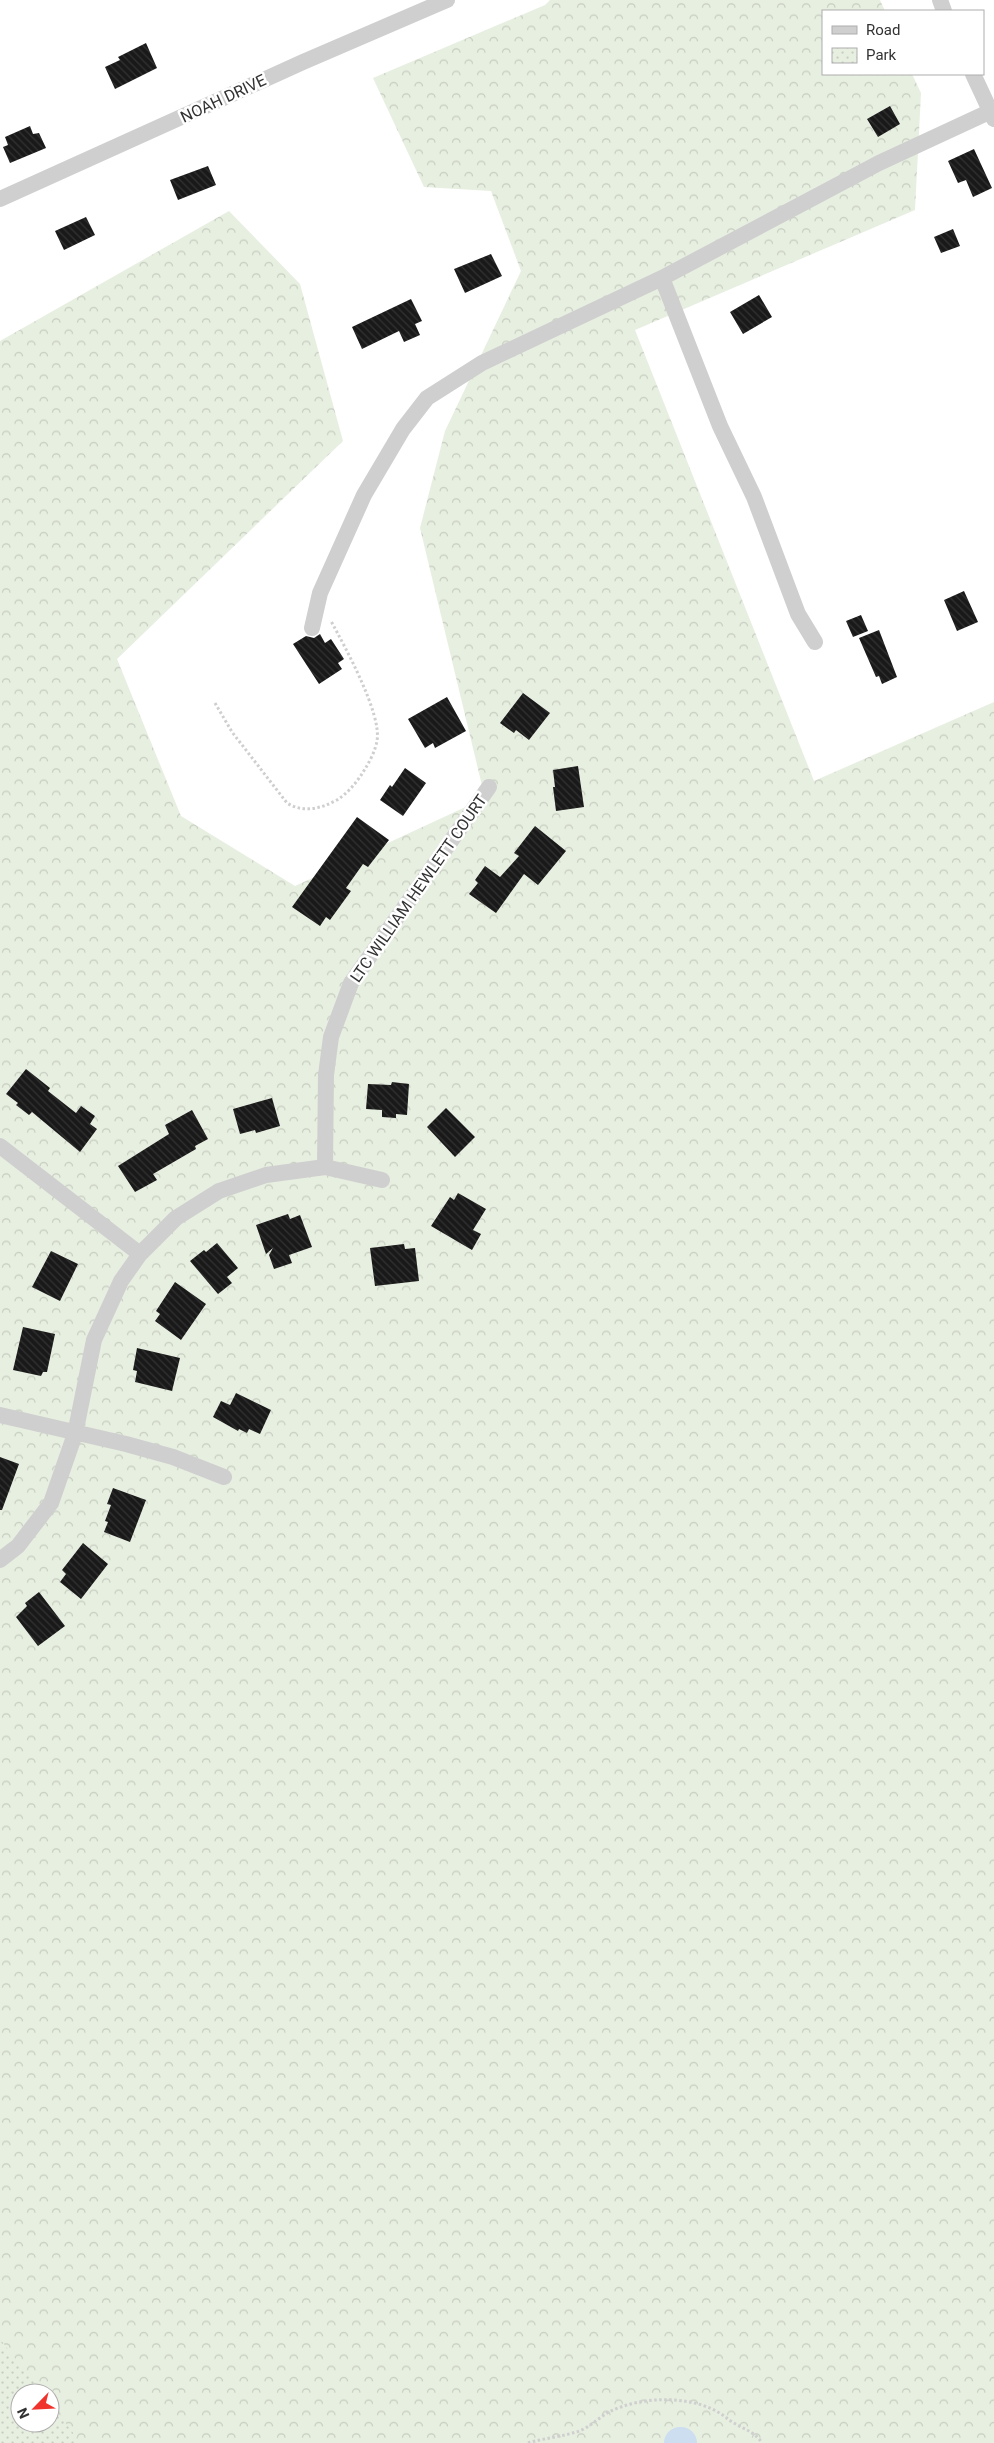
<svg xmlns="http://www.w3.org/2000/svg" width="994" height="2443" font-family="Roboto,sans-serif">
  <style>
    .forest { fill: url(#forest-crowns); fill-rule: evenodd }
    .park { fill: url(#park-dots) }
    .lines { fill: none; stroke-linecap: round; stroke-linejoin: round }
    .river { stroke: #ccdef0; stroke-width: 32 }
    .building { fill: url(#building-back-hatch) }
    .path { stroke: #cfcfcf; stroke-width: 3; stroke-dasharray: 2.5 2.5; stroke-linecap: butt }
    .street { stroke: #cfcfcf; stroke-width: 16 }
    .labels { text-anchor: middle; stroke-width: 5; stroke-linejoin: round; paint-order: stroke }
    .street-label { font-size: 16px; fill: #323232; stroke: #fff }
  </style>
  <defs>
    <pattern id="forest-crowns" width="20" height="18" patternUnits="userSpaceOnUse" patternTransform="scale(1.25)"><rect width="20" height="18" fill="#e7efe0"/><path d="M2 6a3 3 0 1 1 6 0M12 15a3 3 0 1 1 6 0" fill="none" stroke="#c7cdc1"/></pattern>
    <pattern id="park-dots" width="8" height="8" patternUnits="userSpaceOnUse" patternTransform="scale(1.25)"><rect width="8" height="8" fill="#e7efe0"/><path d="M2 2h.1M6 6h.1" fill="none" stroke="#c7cdc1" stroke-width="1.8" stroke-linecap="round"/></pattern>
    <pattern id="building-back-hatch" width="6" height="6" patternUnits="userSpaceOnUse" patternTransform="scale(1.25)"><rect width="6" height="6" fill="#191919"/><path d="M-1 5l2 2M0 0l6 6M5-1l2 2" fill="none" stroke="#323232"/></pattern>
  </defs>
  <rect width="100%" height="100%" fill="#fff"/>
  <path class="forest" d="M 550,0 L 880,0 L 885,11 L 823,11 L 823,74 L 912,74 L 921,93 L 915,210 L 635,330 L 814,781 L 994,702 L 994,2443 L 0,2443 L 0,341 L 229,211 L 300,284 L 343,441 L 117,659 L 181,816 L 295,886 L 485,798 L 420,528 L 445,431 L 521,271 L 491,191 L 424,187 L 373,78 L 545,5 ZM 20,2393 L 50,2393 L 50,2423 L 20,2423 Z"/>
  <path class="park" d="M 0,2339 L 42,2393 L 20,2393 L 20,2423 L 50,2423 L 50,2403 L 81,2443 L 0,2443 Z"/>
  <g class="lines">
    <path class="river" d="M 680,2443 L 681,2443"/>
  </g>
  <path class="building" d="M 146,43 L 157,68 L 115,89 L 105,67 L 120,60 L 118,57 Z
    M 890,106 L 900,124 L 878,137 L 867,119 Z
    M 30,126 L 33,134 L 39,133 L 46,148 L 10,163 L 3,147 L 8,145 L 5,137 Z
    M 974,149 L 992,188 L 973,197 L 966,180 L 958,183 L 948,161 Z
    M 208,166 L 216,185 L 178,200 L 170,180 Z
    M 86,217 L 95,235 L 64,250 L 55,231 Z
    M 953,229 L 960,246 L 941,253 L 934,237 Z
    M 491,254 L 502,276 L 465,293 L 454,269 Z
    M 759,295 L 772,317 L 743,334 L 730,312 Z
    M 411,299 L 422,321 L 415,324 L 420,335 L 404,342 L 399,331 L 362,349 L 352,327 Z
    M 964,591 L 978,622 L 957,631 L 944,600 Z
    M 861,615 L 868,631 L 853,637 L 846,621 Z
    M 879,630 L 897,677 L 882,684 L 879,676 L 876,677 L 859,638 Z
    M 320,634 L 325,643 L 331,639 L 344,659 L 338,663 L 342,669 L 319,684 L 293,644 L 306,636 L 314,638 Z
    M 523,693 L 550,713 L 529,740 L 516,730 L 514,733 L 500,723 Z
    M 447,697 L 466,731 L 435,748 L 433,743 L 425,748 L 408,719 Z
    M 578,766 L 584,807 L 556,811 L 553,787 L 555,787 L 553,770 Z
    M 405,768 L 426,783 L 403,816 L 380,800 L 390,785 L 392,787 Z
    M 357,817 L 389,840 L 368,867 L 363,864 L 346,888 L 351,891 L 330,920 L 326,917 L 320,926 L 292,907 Z
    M 535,826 L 566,851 L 538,885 L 524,874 L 496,913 L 469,894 L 478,883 L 475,880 L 485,866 L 500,877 L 519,856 L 514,853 Z
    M 26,1069 L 50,1088 L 48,1091 L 76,1113 L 81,1106 L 95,1116 L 90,1124 L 97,1129 L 80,1152 L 32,1112 L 29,1115 L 16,1105 L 18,1103 L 6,1094 Z
    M 392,1082 L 409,1084 L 407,1115 L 396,1114 L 396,1118 L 382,1117 L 382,1110 L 366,1109 L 368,1084 L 391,1085 Z
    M 272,1098 L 280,1126 L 256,1133 L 255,1130 L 240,1134 L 233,1109 Z
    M 446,1108 L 475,1137 L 455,1157 L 427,1127 Z
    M 192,1110 L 208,1139 L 195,1146 L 196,1149 L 153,1174 L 157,1180 L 135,1192 L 118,1166 L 169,1134 L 165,1125 Z
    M 458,1193 L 486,1209 L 473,1230 L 481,1234 L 472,1250 L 431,1226 L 450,1197 L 454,1200 Z
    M 288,1214 L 290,1219 L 300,1215 L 312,1247 L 289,1255 L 292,1263 L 274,1269 L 269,1255 L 273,1248 L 266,1254 L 256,1225 Z
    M 217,1243 L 238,1268 L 227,1277 L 232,1283 L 218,1294 L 190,1261 L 204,1250 L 206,1252 Z
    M 404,1244 L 405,1249 L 415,1248 L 419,1281 L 375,1286 L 370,1248 Z
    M 51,1251 L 78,1264 L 60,1301 L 32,1287 Z
    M 175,1282 L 206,1304 L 181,1340 L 155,1321 L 160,1314 L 156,1311 Z
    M 23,1327 L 55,1334 L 47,1372 L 43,1372 L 41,1376 L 13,1370 Z
    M 137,1348 L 180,1358 L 172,1391 L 135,1382 L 137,1371 L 133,1370 Z
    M 236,1393 L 271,1410 L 260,1434 L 249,1429 L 247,1433 L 239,1429 L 238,1431 L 213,1417 L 221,1401 L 230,1405 Z
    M 0,1457 L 19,1464 L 2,1510 L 0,1510 Z
    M 113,1488 L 146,1500 L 130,1542 L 104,1532 L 108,1522 L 105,1521 L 111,1505 L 107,1504 Z
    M 83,1543 L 108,1564 L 81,1599 L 60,1582 L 66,1574 L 62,1570 Z
    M 39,1592 L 65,1626 L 38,1646 L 16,1617 L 27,1606 L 25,1603 Z"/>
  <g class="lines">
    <path class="path" d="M 215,703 L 232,732 L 287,803 C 303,813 320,809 337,800 C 348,793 358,781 365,769 C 370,761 375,751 377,741 C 382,714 345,647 331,621
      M 528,2443 C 544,2438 561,2437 576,2432 C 588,2429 598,2418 609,2412 C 643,2395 698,2394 728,2419 C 739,2428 754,2430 762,2443"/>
    <path class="street" d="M 940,0 L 944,11
      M 973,74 L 994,119
      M 0,199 L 303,62 L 447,0
      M 662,278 L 720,426 L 754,497 L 798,614 L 815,642
      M 312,628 L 320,593 L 364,495 L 403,429 L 427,398 L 482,363 L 662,278 L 879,163 L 991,111
      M 0,1146 L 140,1254
      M 325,1167 L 326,1075 L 331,1037 L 351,983 L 489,787
      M 0,1415 L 126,1444 L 173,1457 L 224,1477
      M 0,1560 L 18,1546 L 51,1503 L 75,1434 L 94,1340 L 121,1281 L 140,1254 L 176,1218 L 219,1191 L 266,1175 L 325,1167 L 382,1180"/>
  </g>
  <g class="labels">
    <g class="street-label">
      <text transform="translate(223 98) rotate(-25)" y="6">NOAH DRIVE</text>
      <text transform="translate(418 888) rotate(-55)" y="6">LTC WILLIAM HEWLETT COURT</text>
    </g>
  </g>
  <rect x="822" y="10" width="162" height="65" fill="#ffffff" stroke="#adadad"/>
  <rect x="832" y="26" width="25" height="8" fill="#cfcfcf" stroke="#adadad"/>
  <text x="866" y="35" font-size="15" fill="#323232">Road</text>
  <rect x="832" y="48" width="25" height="15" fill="url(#park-dots)" stroke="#adadad"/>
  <text x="866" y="60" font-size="15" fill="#323232">Park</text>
  <g transform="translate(35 2408) rotate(246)"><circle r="24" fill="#ffffff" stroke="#adadad"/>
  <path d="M0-4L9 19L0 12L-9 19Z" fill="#f1332d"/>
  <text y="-8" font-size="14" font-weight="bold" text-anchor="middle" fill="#323232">N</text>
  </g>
</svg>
